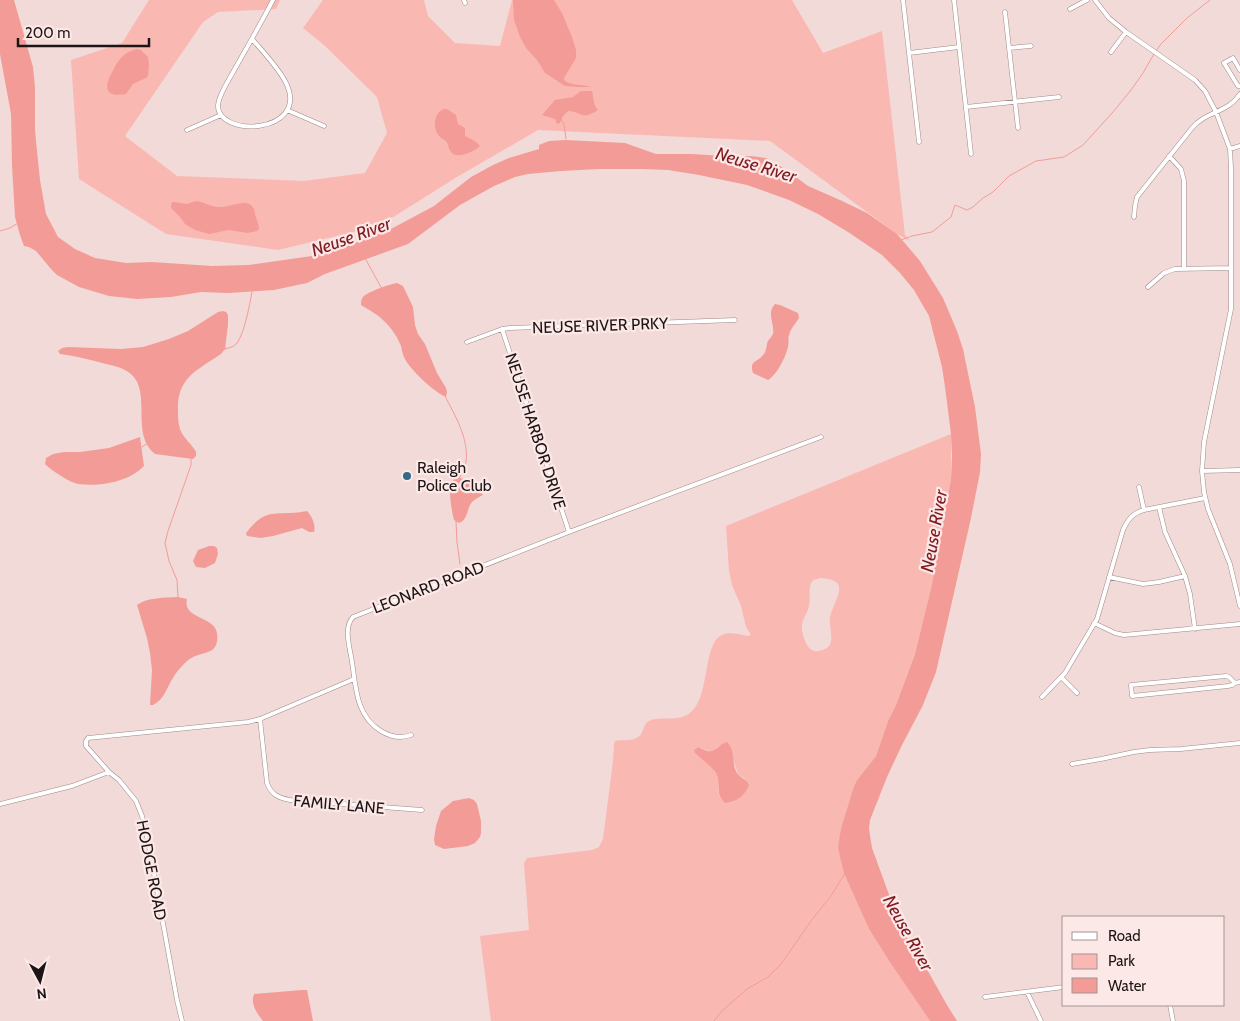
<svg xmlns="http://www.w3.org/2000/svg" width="1240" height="1021" font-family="Cabin,sans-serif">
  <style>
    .green { fill: #fab8b3; fill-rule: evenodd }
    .water { fill: #f39c97 }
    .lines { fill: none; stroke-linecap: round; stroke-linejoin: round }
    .stream { stroke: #f39c97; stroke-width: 1 }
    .street-casing { stroke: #9f8988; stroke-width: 5 }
    .street { stroke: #fff; stroke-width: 4 }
    .poi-dot { fill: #346a85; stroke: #fce9e7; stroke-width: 2 }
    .labels { text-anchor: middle; stroke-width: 4.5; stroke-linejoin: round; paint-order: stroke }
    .street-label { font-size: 16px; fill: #1d1515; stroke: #fce9e7 }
    .poi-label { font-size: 16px; fill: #1d1515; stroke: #fce9e7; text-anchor: start }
    .water-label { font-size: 18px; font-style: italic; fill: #7f1a20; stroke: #fce9e7 }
  </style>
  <rect width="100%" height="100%" fill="#f2dad8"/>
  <path class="green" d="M 149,0 L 280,0 L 276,9 L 218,12 L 203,22 L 125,136 L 177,176 L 304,181 L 365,173 L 387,133 L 377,97 L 324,45 L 303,28 L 323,0 L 424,0 L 428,16 L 455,43 L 500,46 L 512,0 L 792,0 L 823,53 L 882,31 L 905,235 L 910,241 L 897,234 L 770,141 L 538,130 L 457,177 L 379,226 L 278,250 L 166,234 L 79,179 L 71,60 L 122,43 Z
    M 951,434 L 951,479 L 932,584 L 922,625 L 915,654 L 896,705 L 888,721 L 876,756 L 857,780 L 854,786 L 841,828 L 838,848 L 869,929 L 889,961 L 930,1021 L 491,1021 L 480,936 L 529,930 L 524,863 L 527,858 L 592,850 L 599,847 L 603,839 L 613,761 L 614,744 L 615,741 C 622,739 632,742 638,737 C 645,733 642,723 651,720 C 665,716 680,723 692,711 C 710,694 703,643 722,635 C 729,631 741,635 748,636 L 751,635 L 746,627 L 741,606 L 732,585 L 729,571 L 726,526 ZM 821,578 C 853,580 834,599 830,617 C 828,628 837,643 825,649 C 822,650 817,652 814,651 C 805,648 801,631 802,624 C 803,618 808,612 809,606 C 811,598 808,590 811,583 C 813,579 817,579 821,578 ZM 718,746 L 734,762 L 738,774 L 745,779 L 732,802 L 725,803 C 714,795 721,783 716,773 C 713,768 700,758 695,753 L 696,748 C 705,746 709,757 718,746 Z"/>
  <path class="water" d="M 0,0 L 14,0 L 33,67 L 35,87 L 35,129 L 36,141 L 40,180 L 46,214 L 58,237 L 75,249 L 95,258 L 126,263 L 152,262 L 212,266 L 248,265 L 312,256 L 364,240 L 391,229 L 434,206 L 471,177 L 493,165 L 509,158 L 539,149 L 539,145 L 549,141 L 566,140 L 625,143 L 656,154 L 692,154 L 739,157 L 751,156 L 766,158 L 785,169 L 808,186 L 840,200 L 867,213 L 897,234 L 920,261 L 943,298 L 957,331 L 963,349 L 975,407 L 981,454 L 980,472 L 971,518 L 936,672 L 923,705 L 902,745 L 887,777 L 870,820 L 869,829 L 872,848 L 899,922 L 917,957 L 929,973 L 947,1005 L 957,1021 L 930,1021 L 889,961 L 869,929 L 844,873 L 838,848 L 839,840 L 841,828 L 854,786 L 857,780 L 876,756 L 888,721 L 896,705 L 915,654 L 932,584 L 951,479 L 952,456 L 951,434 L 945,387 L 942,367 L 929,316 L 914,290 L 900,273 L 882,255 L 848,232 L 818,214 L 789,200 L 747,185 L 699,175 L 668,170 L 643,169 L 600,169 L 561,171 L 528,174 L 515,177 L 494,186 L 460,205 L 408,244 L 325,274 L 307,283 L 274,290 L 228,293 L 201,292 L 171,297 L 137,299 L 109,296 L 79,287 L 57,275 L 51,269 L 36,251 L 29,247 L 24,246 L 20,235 L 15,217 L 12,166 L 11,114 L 0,54 Z
    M 513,0 L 554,0 L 562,13 L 572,37 L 576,50 L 576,58 L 564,78 L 564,80 C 570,86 584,84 591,87 L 579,87 L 565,86 L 545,73 L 537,60 L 526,48 L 520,37 L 514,20 Z
    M 137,49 L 141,50 L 148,57 L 149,65 L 148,76 L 146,78 L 133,84 L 126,94 C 109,97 103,92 110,76 C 114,69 117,61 123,56 C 127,52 132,50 137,49 Z
    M 581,91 L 592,91 C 594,98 593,105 598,110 C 581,121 584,112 568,111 L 563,116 L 560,123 L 557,124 L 555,119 L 542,115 L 555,100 L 573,97 Z
    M 444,109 L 447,109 L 456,115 L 458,124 L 465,128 L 465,136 C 471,139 475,140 480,146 C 475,151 457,160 451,152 C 448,149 449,145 446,141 C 444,140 441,138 439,136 C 432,128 434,112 444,109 Z
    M 196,201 C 204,202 213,208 222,207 C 234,206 253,195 255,214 C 256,219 259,223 259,229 L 257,231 L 248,233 L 229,230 L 209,234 L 195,230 L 185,224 L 180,217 L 171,208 L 171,205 L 172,202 L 174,202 L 187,204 Z
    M 397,283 L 403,286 L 413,307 L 415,325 L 418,334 L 425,344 L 437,373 L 446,388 L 447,392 L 446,397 C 435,393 408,368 404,357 C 402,353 402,349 401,346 C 398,338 392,329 386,323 C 379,315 369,310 361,305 C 361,302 361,299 363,297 C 367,292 390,284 397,283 Z
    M 775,304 L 780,305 L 798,313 L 799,318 C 796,323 791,328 789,335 C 788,338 789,343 788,347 C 786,356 777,375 768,380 L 753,373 C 749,360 757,363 763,355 C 767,351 766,345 768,341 C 770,338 772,336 773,334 C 775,324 766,313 775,304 Z
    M 223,311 L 226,312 L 228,315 L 228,325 L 225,349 L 221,354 C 198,370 177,377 178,410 C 178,416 178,423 180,429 C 183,438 192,444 196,452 L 196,456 L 193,459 L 155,454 C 130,435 152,392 131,374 C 124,368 115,366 106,364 C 91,360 76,356 60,354 L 58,351 L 62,348 L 68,347 L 121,349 L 143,347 L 169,339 L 188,331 L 218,312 Z
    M 140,437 L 144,466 C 129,482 99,487 78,484 C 69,482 51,470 45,464 L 46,458 L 53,454 L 64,452 L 80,452 L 109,448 Z
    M 457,476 C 467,481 477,485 483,495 C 479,497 475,499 472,502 C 466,509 469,519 459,523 L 454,520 L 453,516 C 451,504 446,484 457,476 Z
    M 307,511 C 312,516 316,525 314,532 L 309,532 L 302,528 L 273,536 L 261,538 L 247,536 L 246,533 C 267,505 278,517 307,511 Z
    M 209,546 L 214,546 L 217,548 L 218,554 L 215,563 L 205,568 L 196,567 L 193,561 L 198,550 Z
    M 178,597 L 187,599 C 182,619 215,616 217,633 C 220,659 199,648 185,663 C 181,667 176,672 173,678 C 167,687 164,700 153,705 L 150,705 L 152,670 L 150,653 L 147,638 L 137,605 C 147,597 165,598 178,597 Z
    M 727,742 C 736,750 731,764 737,773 C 741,778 746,779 749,785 C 745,796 736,802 725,803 C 715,795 721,783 716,773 C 713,768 700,758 695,753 L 694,750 L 698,747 C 701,748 704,750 707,751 C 715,753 719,744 727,742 Z
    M 469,798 L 474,800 L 477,804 L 481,821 L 481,833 L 480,837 L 475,843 L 468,846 L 444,849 L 435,845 L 434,839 L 436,826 L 441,811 L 453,801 Z
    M 302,990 L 307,990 L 313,1021 L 263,1021 C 257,1013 250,1004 254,994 Z"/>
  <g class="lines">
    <path class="stream" d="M 1156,51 L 1161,44 L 1187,18 L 1210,0
      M 561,119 L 564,124 L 566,139
      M 0,231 L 10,228 L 18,223
      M 901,240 L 912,236 L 932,232 L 951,217 L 955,205 L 967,210 L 973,207 L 983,198 L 993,192 L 1009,176 L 1036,161 L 1064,157 L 1083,145 L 1113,112 L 1131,90 L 1143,73 L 1154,54
      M 365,258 L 382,289
      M 225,348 L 225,349 C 229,348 233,347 236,344 C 244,336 250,303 252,292
      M 445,396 C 455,416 469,438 466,462 C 465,467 462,472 460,477
      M 142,447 L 148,443
      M 456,521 L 457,542 L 460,564
      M 178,597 L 177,580 L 169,561 L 165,543 L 168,531 L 191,465 L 191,459
      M 714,1021 L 723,1010 L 747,989 L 768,977 L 781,964 L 811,921 L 831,896 L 845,873"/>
    <defs>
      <path id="street" d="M 464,0 L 465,3
        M 903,0 L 919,142
        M 954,0 L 971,154
        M 1095,0 L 1109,18 L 1126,32 L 1195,80 L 1205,91 L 1216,112 L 1230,149 L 1231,168 L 1231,309 L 1204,442 L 1202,471 L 1204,492 L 1208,509 L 1230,564 L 1240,606
        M 1070,9 L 1087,0
        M 1005,12 L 1018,128
        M 252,39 C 263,52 280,69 287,85 C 308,134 217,138 218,105 C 219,95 227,83 232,74 C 246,49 260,25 273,0
        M 1009,48 L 1031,46
        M 1111,52 L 1126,32
        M 909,53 L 959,47
        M 1240,70 L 1233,58 L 1224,63 L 1238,86 L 1240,86
        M 966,107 L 1059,97
        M 287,110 L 324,126
        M 187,130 L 221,115
        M 1230,149 L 1240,146
        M 1169,156 L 1181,169 L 1184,181 L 1184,268
        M 1134,217 L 1135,206 L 1137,197 L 1192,128 C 1206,111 1228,113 1240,94
        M 1148,287 L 1164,273 L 1175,269 L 1231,268
        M 502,329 L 569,532
        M 467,342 L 502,329 L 510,328 L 735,320
        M 1202,471 L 1240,470
        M 1139,487 L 1144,510
        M 1159,507 L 1165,532 L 1185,576 L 1190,594 L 1195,629
        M 1109,577 L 1143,584 L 1159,582 L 1185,576
        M 1094,623 L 1115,633 L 1124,635 L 1240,624
        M 1062,678 L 1077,693
        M 1235,683 L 1229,677 L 1226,676 L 1131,685 L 1132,696 L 1228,686 L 1232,685 L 1235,683 L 1240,682
        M 1042,697 L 1065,673 L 1097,619 L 1123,530 C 1128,519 1133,513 1144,510 L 1205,498
        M 260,719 L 267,783 C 271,794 278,798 290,800 L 422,810
        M 411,735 C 408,736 403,737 400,737 C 394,737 386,734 381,731 C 356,716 356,688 352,662 C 350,648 343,628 353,617 L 569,532 L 821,437
        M 1072,764 L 1101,759 L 1134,752 L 1150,750 L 1181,749 L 1240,743
        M 0,804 L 72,786 L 109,772
        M 1027,992 L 1041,1021
        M 985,997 L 1064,987
        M 1170,1005 L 1173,1021
        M 182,1021 L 177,1000 L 148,841 L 142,816 L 136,801 L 119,780 L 109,772 L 86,746 L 86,741 L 88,738 L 248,722 L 260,719 L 354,679"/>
    </defs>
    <use href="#street" class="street-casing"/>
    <use href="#street" class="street"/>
  </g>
  <circle class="poi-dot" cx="407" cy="476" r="5"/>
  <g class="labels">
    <g class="street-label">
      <text transform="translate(600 325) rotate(-2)" y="6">NEUSE RIVER PRKY</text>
      <text transform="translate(536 431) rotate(72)" y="6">NEUSE HARBOR DRIVE</text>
      <text transform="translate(428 587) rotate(-21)" y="6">LEONARD ROAD</text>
      <text transform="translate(339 804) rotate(5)" y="6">FAMILY LANE</text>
      <text transform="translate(152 870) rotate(79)" y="6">HODGE ROAD</text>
    </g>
    <g class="poi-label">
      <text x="417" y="473">Raleigh<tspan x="417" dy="18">Police Club</tspan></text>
    </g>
    <g class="water-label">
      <text transform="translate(756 165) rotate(17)" y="6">Neuse River</text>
      <text transform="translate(351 237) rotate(-20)" y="6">Neuse River</text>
      <text transform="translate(934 531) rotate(-80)" y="6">Neuse River</text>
      <text transform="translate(908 933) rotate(61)" y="6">Neuse River</text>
    </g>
  </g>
  <rect x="1062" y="916" width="162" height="90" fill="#fce9e7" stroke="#a39493"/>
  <rect x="1072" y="932" width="25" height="8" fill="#ffffff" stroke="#a39493"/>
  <text x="1108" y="941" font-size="15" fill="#1d1515">Road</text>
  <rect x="1072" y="954" width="25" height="15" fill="#fab8b3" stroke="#a39493"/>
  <text x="1108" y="966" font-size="15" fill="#1d1515">Park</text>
  <rect x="1072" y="978" width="25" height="15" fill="#f39c97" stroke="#a39493"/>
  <text x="1108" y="991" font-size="15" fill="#1d1515">Water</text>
  <g transform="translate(40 981) rotate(173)" stroke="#fce9e7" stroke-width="4" paint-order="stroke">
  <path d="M0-4L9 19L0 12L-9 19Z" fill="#1d1515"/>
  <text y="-8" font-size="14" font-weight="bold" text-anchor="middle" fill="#1d1515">N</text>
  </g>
  <path d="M18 38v8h131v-8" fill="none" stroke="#1d1515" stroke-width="2.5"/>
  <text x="25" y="38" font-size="15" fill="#1d1515" stroke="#fce9e7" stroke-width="4" paint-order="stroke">200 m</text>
</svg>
